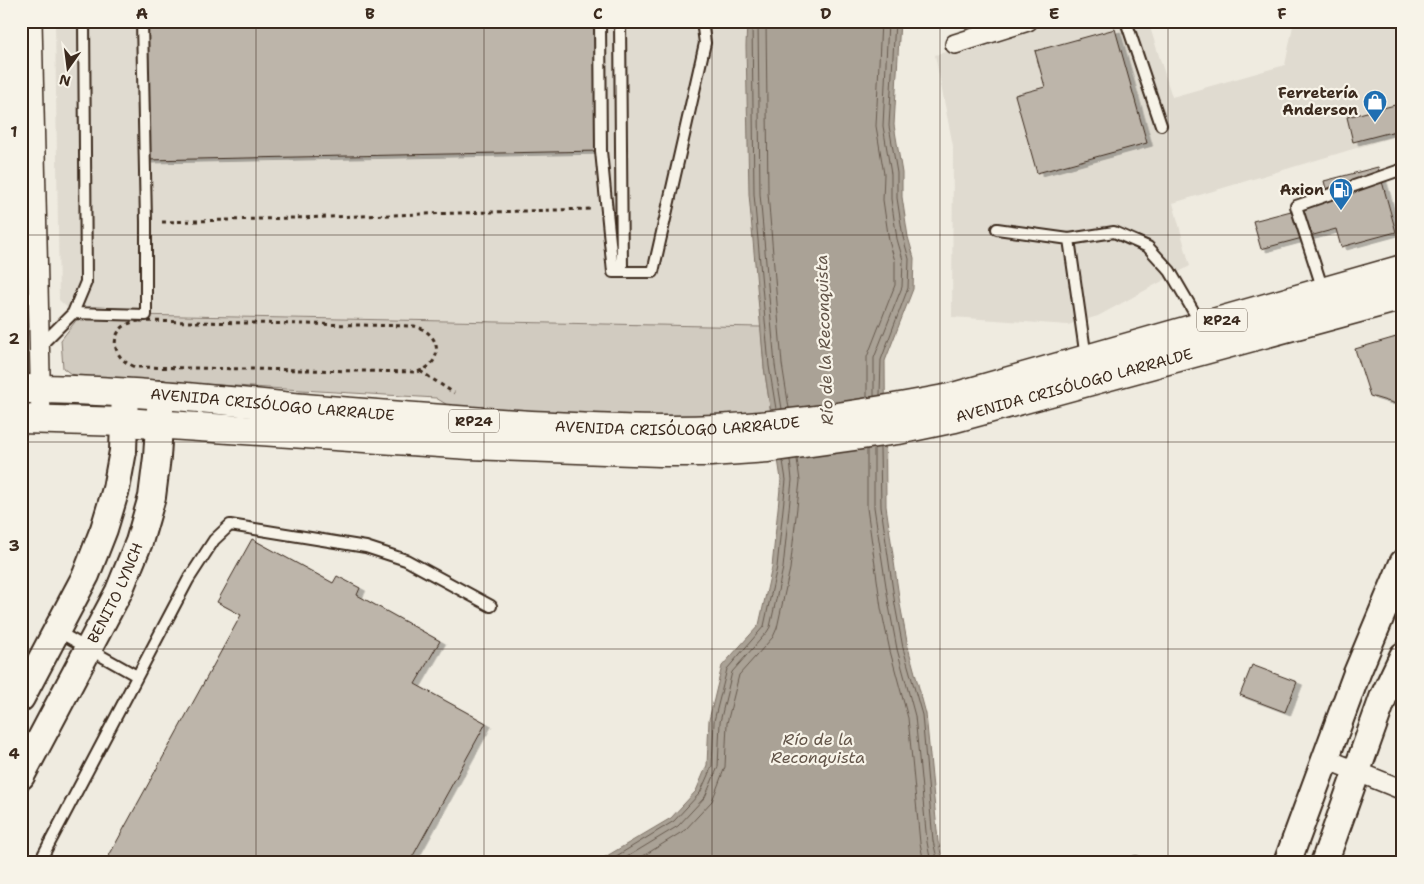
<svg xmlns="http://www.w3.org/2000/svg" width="1424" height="884" font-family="'Shantell Sans',sans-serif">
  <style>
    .built { fill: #e0dbd0 }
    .green { fill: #d1cbc0; stroke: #867a6f }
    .water { fill: #aaa296; stroke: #7e7266 }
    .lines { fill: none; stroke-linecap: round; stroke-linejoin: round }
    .shore { stroke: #675a4e; stroke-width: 1 }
    .building { fill: #bdb5aa; stroke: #3b2a1e; filter: url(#shadow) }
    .lane-casing { stroke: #3b2a1e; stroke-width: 14 }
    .street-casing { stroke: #3b2a1e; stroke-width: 22 }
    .secondary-casing { stroke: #3b2a1e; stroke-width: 30 }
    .primary-casing { stroke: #3b2a1e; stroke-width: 31 }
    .path { stroke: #3b2a1e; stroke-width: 3; stroke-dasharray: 4 4; stroke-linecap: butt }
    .lane { stroke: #f7f3e8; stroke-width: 10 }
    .street { stroke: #f7f3e8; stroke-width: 19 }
    .secondary { stroke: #f7f3e8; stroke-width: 26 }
    .primary { stroke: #f7f3e8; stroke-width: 28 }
    .grid { fill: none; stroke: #3b2a1e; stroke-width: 1; stroke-opacity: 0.55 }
    .labels { text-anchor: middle; stroke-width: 4.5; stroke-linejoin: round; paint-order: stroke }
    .shield { fill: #f7f3e8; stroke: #73665b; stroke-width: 1 }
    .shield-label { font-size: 14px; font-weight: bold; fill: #3b2a1e }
    .poi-label { font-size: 15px; font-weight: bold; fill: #3b2a1e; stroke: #f7f3e8; text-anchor: end }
    .street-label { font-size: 15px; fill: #3b2a1e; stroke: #f7f3e8 }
    .water-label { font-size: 16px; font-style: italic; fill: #625448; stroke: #f7f3e8 }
    .neatline { fill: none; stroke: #3b2a1e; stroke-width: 2 }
    .grid-label { font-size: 16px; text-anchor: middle; font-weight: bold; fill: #3b2a1e }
  </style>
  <defs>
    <filter id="shadow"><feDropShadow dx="5.5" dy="3" stdDeviation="0" flood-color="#0004"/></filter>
  </defs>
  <rect width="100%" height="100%" fill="#efebe0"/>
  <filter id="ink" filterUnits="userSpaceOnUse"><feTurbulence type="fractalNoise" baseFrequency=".02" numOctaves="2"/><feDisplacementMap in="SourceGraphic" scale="10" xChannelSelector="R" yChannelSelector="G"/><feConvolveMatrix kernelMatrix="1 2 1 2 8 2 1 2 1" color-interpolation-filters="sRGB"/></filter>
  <g filter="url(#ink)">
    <path class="built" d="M 55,21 L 747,21 L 746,46 L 749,194 L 761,327 L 73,313 L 59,300 Z
      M 1054,21 L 1148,21 L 1172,97 L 1285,65 L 1294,21 L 1403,21 L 1403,134 L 1173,203 L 1190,266 L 1098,316 L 1068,325 L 952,317 L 953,146 L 935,55 Z"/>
    <path class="green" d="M 81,314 L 761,327 L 764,367 L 771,413 L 689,418 L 459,412 L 436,398 L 84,377 L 71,374 L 63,368 L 61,340 Z"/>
    <path class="water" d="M 747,21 L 900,21 L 894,125 L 902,173 L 902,197 L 908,237 L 914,258 L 913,289 L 885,361 L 886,506 L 900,604 L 908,647 L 926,714 L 938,841 L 943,863 L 595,863 L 671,818 L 696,791 L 707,765 L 709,720 L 722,666 L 759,625 L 772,567 L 781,479 L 764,367 L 749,194 L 746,46 Z"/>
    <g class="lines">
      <path class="shore" d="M 752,21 L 754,194 L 769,366 L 776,409
        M 758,21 L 760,194 L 775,365 L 782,409
        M 766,21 L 768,193 L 782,364 L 789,408
        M 880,395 L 881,360 L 908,288 L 909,259 L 903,237 L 897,198 L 897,173 L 889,126 L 895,21
        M 874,396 L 874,358 L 902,287 L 903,260 L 897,239 L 891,199 L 891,174 L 883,126 L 888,21
        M 867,397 L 867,357 L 895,285 L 895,261 L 889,241 L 883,200 L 884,174 L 876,126 L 881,21
        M 874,448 L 874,507 L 889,606 L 897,649 L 915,716 L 927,842 L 931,863
        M 880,448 L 881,507 L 895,605 L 903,648 L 922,715 L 933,841 L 938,863
        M 867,449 L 867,508 L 881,608 L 890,651 L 908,718 L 920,843 L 924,863
        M 605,863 L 674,821 L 700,793 L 712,766 L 714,721 L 727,669 L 764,626 L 777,567 L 786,480 L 783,461
        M 617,863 L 678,826 L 705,797 L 718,767 L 720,722 L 732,672 L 767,632 L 770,627 L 783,568 L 792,480 L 790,460
        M 632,863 L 685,830 L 712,801 L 725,767 L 727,723 L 739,675 L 773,637 L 777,628 L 790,569 L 800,481 L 797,459"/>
    </g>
    <path class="building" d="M 192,21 L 597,21 L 600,151 L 146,160 L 143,22 Z
      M 1115,29 L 1147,143 L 1037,173 L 1015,95 L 1045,87 L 1035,51 Z
      M 1403,103 L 1403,129 L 1353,142 L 1347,117 Z
      M 1378,167 L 1396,232 L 1341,247 L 1336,229 L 1261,249 L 1253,221 L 1329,201 L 1324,181 Z
      M 1403,335 L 1403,406 L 1370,396 L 1355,349 Z
      M 252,539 L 333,583 L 337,576 L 360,588 L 357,595 L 440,641 L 415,684 L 486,723 L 409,863 L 105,863 L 241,615 L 217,602 Z
      M 1252,665 L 1297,682 L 1285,712 L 1240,695 Z"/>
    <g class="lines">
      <defs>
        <path id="lane" d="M 84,21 L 86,282 L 73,313 L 146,315 L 146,222 L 142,21
          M 600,21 L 601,151 L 613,272 L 653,272 L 705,43 L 702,21
          M 620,21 L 622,272
          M 1126,21 L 1161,125
          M 997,229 L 1069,239 L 1114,232 L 1148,247 L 1170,271 L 1202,326
          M 1069,239 L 1086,358
          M 1323,290 L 1296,206 L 1403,169
          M 40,346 L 73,313
          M 57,631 L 137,676
          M 39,863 L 188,580 L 214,540 L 230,525 L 366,547 L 406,560 L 491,606
          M 1136,863 L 1136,862"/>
        <path id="street" d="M 32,21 L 41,419
          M 955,44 L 1028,21
          M 1326,759 L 1403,790"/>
        <g id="secondary">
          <path d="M 21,698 L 86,575 L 104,529 L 116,489 L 123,451 L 125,392"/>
          <path id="s1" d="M 21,776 L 119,591 L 139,542 L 152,497 L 157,457 L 161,394"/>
          <path d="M 1287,863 L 1357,673 L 1403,563"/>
          <path d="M 1324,863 L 1383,698 L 1403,656"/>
        </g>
        <g id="primary">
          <path id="s2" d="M 21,389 C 112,389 202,398 292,407 C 372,414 451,420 531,425 C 574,427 618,430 662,430 C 759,431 855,416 950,398 L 1403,269"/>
          <path id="s3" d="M 21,419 L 124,422 L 470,445 L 660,452 L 710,452 L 768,448 L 898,430 L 955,418 L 1403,296"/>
        </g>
      </defs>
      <use href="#lane" class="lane-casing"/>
      <use href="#street" class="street-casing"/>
      <use href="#secondary" class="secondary-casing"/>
      <use href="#primary" class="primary-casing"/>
      <path class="path" d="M 162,222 L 590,209
        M 140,321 L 414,326 C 442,333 445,364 417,372 L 135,367 C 106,356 110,323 140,321 Z
        M 420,371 L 454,393"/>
      <use href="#lane" class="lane"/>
      <use href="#street" class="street"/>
      <use href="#secondary" class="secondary"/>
      <use href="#primary" class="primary"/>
    </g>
  </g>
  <path class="grid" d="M 256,21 L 256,863M 484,21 L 484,863M 712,21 L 712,863M 940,21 L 940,863M 1168,21 L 1168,863M 21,235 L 1403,235M 21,442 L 1403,442M 21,649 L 1403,649"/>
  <defs>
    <symbol id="shop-pin" viewBox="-11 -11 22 30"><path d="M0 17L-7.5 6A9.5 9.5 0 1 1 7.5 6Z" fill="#1f6fb2" stroke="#f7f3e8"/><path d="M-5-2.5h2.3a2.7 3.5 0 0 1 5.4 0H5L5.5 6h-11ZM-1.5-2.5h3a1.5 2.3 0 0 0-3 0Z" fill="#fff"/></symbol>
    <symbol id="fuel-pin" viewBox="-11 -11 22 30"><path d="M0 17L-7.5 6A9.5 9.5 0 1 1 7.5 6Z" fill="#1f6fb2" stroke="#f7f3e8"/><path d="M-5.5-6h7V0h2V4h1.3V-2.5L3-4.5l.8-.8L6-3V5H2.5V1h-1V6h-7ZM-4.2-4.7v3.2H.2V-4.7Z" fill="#fff"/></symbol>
  </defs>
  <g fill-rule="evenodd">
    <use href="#shop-pin" x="1361" y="88" width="28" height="38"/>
    <use href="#fuel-pin" x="1327" y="176" width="28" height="38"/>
  </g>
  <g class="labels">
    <g class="shield">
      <rect x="1197" y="308.5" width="50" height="23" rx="4"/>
      <rect x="449" y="409.5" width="50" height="23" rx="4"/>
    </g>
    <g class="shield-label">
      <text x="1222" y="325">RP24</text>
      <text x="474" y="426">RP24</text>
    </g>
    <g class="poi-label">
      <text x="1358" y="98">Ferretería<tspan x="1358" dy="17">Anderson</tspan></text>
      <text x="1324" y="195">Axion</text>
    </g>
    <g class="street-label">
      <text dy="5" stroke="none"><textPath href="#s3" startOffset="1061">AVENIDA CRISÓLOGO LARRALDE</textPath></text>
      <text dy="5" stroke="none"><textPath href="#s2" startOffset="252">AVENIDA CRISÓLOGO LARRALDE</textPath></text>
      <text dy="5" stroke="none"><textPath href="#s2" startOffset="658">AVENIDA CRISÓLOGO LARRALDE</textPath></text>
      <text dy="5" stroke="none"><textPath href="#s1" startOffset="206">BENITO LYNCH</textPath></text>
    </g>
    <g class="water-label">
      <text transform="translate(824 340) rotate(-92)" y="6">Río de la Reconquista</text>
      <text x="818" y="745">Río de la<tspan x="818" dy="18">Reconquista</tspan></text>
    </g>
  </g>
  <rect width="1424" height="884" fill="none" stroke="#f7f3e8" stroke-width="55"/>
  <g transform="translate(68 68) rotate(194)" stroke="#f7f3e8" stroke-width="4" paint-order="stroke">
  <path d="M0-4L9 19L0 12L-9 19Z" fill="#3b2a1e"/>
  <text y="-8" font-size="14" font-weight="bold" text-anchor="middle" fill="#3b2a1e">N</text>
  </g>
  <rect x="28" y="28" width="1368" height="828" class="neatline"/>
  <g class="grid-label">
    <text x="142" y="19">A</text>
    <text x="370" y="19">B</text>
    <text x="598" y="19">C</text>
    <text x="826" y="19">D</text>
    <text x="1054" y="19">E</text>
    <text x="1282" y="19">F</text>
    <text x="14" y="137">1</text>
    <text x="14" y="344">2</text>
    <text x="14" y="551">3</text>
    <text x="14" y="759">4</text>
  </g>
</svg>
